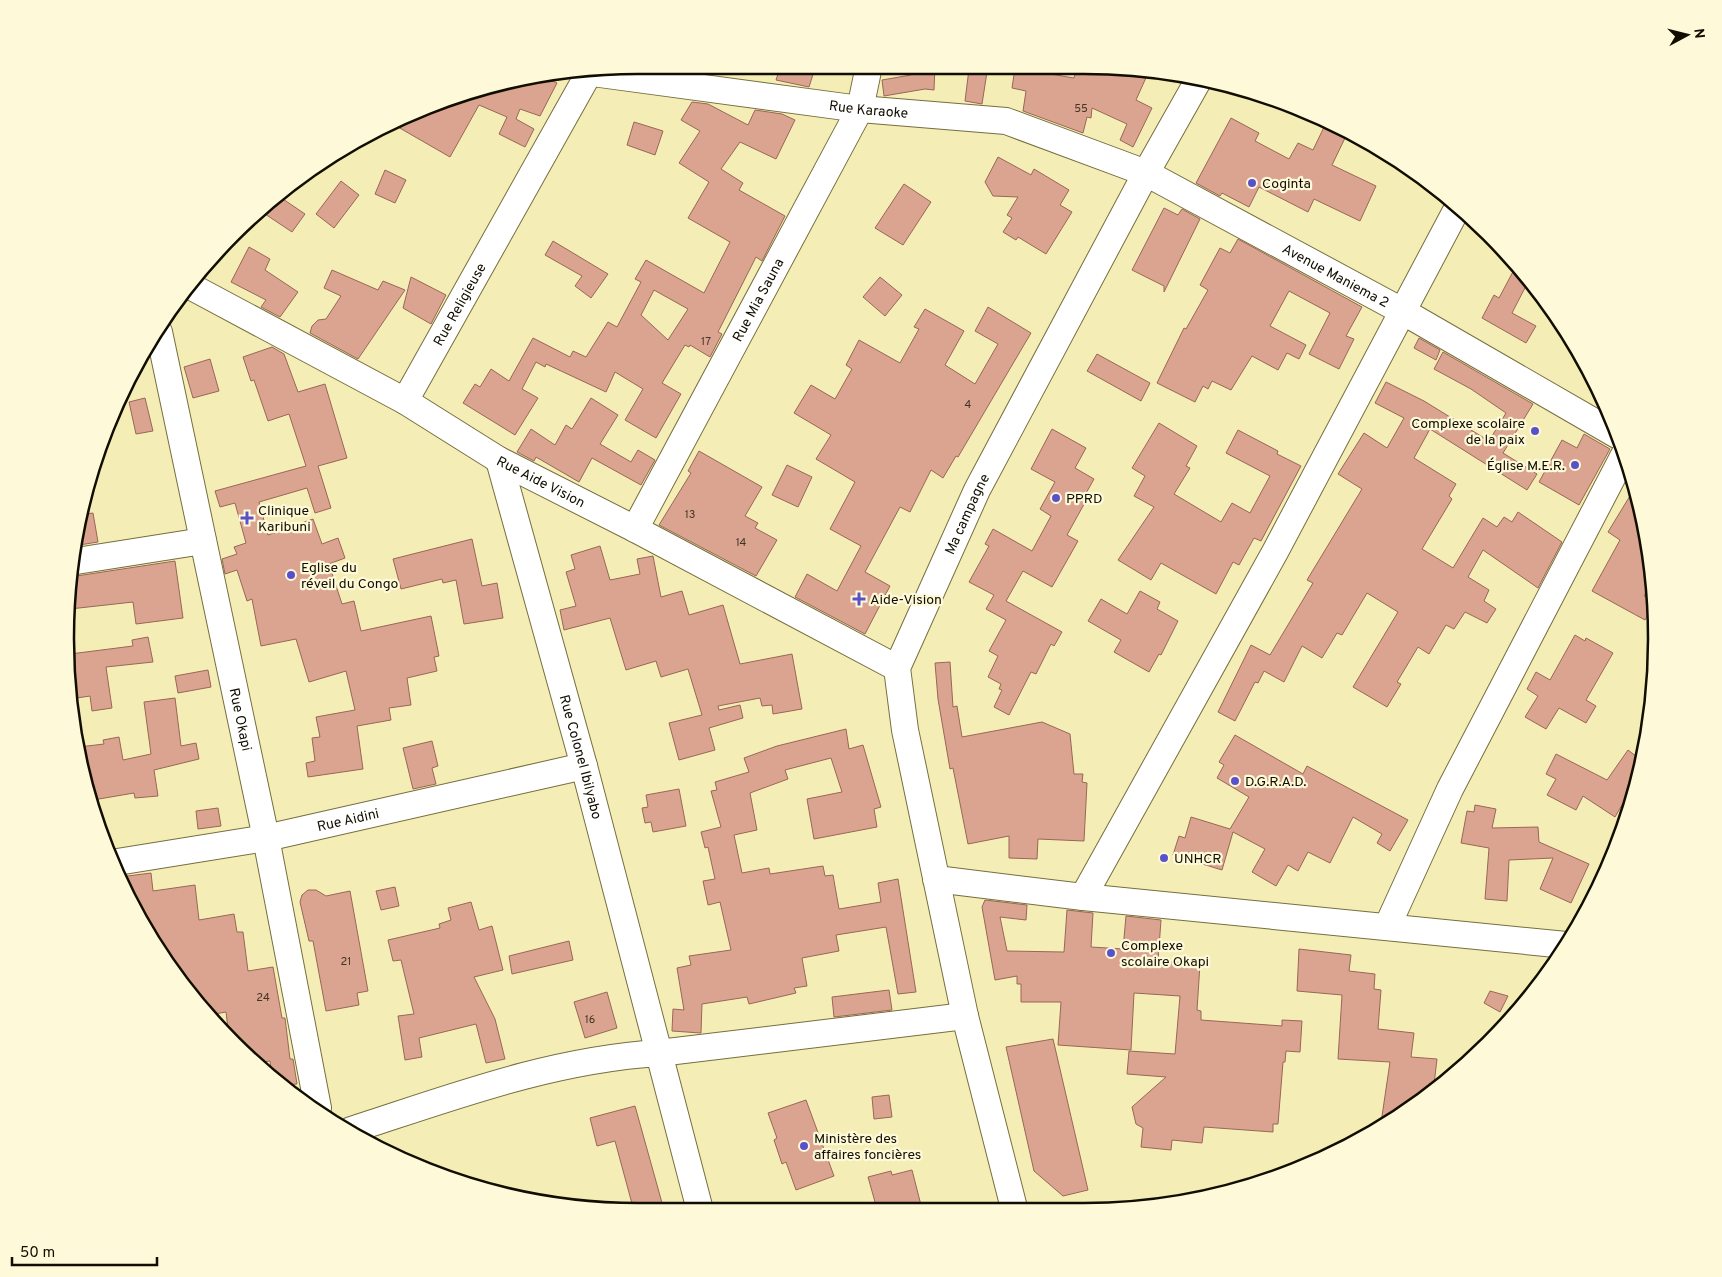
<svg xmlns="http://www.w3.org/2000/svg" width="1722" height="1277" font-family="Overpass,sans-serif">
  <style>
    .building { fill: #daa491; stroke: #996755; fill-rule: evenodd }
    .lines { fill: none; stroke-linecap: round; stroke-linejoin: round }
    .minor-casing { stroke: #766e3d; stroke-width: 28 }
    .minor { stroke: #fff; stroke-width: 26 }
    .poi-dot { fill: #5851c9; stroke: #fef9d9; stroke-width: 2 }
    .labels { text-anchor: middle; stroke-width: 4.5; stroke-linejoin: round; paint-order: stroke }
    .number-label { font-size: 11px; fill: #433424 }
    .street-label { font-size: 14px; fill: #110e00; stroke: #fef9d9 }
    .poi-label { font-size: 14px; fill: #110e00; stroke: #fef9d9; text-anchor: start }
    .rim { fill: none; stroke: #110e00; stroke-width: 2.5 }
  </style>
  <rect width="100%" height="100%" fill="#f5edb6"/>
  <path class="building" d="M 781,65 L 816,65 L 809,87 L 776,80 Z
    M 911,66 L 935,66 L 934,90 L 925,89 L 884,96 L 882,80 L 911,75 Z
    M 1077,66 L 1117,74 L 1121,66 L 1149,71 L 1136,100 L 1152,108 L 1133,147 L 1120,140 L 1127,124 L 1092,108 L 1091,118 L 1087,117 L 1083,133 L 1023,111 L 1026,91 L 1012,88 L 1015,68 L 1074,78 Z
    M 969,69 L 987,72 L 982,104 L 965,101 Z
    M 544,77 L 557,83 L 540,116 L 520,109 L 516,119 L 534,129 L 525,147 L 499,134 L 507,117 L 479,105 L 450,157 L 391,123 L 419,109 L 490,85 Z
    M 692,102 L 708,104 L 748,125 L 755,110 L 782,114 L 795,120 L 776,159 L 740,142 L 721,169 L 743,183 L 739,190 L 785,216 L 762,261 L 756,257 L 718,332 L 722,334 L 710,357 L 690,345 L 689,347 L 685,345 L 662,383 L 681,394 L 656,438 L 625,420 L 643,389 L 615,372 L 606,392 L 546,364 L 545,367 L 536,362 L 522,389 L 538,398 L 515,435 L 463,403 L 475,384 L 480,387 L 491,369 L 509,381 L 533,338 L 570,357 L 573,351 L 586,357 L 608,322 L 617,327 L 641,282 L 635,279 L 646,260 L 704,293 L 730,242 L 688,218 L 709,182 L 679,163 L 700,131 L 681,120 ZM 654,290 L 688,309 L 668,340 L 641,315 Z
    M 1231,118 L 1259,133 L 1255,141 L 1289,159 L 1298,143 L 1313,150 L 1325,125 L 1346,136 L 1332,165 L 1376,186 L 1360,221 L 1314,199 L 1308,212 L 1259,187 L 1249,207 L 1222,193 L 1220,196 L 1196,183 Z
    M 634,122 L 663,131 L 655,155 L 627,145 Z
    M 998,157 L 1031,175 L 1034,169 L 1069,190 L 1060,205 L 1072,212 L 1046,254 L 1018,237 L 1016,240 L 1003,232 L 1012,218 L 1007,215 L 1018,197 L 993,196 L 985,182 Z
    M 385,170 L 406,180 L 395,203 L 375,194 Z
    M 341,181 L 359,195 L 334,228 L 316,214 Z
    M 904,184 L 931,202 L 903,245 L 875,228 Z
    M 280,197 L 305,214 L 292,232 L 262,212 Z
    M 1164,208 L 1178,215 L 1182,209 L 1200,219 L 1164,292 L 1164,286 L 1132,270 Z
    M 1238,239 L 1362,307 L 1346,336 L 1354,339 L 1339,369 L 1309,354 L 1330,313 L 1289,291 L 1270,326 L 1306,345 L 1299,359 L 1287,353 L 1278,370 L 1252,356 L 1231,390 L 1212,381 L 1208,389 L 1203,386 L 1195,402 L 1157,383 L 1184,328 L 1186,329 L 1208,290 L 1200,285 L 1220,248 L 1230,253 Z
    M 553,241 L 608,274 L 591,298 L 575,286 L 582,276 L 545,255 Z
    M 249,247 L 270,259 L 265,270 L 298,292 L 280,317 L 261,307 L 266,300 L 231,282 Z
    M 1516,266 L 1529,280 L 1512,313 L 1536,326 L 1526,343 L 1482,318 L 1494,295 L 1499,298 Z
    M 332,270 L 378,290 L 383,281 L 405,290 L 358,359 L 310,333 L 312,326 L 318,320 L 326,319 L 341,296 L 324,288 Z
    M 411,277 L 446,295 L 431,324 L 403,308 Z
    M 880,277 L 902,295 L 885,316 L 863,297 Z
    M 988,307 L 1031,333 L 958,457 L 956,456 L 943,478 L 931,470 L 910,512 L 900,507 L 865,572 L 890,586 L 865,634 L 795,597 L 807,574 L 837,591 L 861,546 L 830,529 L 855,482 L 816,459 L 831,435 L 794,413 L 811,385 L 835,399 L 852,369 L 846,365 L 859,340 L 900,363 L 919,329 L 914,327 L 925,309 L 964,331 L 945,365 L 975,384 L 998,344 L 975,331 Z
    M 1419,338 L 1440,350 L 1436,360 L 1414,348 Z
    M 272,347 L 284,354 L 298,392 L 325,384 L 347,458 L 318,466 L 331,508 L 315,513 L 307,488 L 259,502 L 268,535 L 313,519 L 322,544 L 338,538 L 345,558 L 329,564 L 342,604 L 354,601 L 361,631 L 431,616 L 439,656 L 434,657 L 437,671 L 407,678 L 411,705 L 389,708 L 391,720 L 357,726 L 363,769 L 308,777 L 306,763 L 315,761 L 312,738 L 320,737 L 316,717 L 355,710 L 346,671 L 309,682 L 296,639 L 261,646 L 252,599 L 247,601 L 237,570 L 225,574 L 222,559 L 237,554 L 234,547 L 246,543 L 235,503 L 220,507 L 215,491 L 306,466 L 289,414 L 268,421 L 254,380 L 251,381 L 243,357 Z
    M 1443,352 L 1533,404 L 1503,453 L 1537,474 L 1527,490 L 1430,429 L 1414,458 L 1456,484 L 1449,496 L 1452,499 L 1422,549 L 1453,568 L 1483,518 L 1497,527 L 1504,517 L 1512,522 L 1518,512 L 1562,542 L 1538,588 L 1483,550 L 1468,577 L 1489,590 L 1484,601 L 1496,609 L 1487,623 L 1465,612 L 1454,629 L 1446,625 L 1429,654 L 1418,647 L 1397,682 L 1401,684 L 1387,707 L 1353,687 L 1398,612 L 1367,593 L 1342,635 L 1337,633 L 1322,658 L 1302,646 L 1284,682 L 1264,671 L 1258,683 L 1255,682 L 1235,721 L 1218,712 L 1251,645 L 1270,655 L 1313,583 L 1307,580 L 1362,489 L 1338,474 L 1364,433 L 1387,448 L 1404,418 L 1375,403 L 1386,382 L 1424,401 L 1489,441 L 1506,413 L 1471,389 L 1434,369 Z
    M 1097,354 L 1150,383 L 1141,401 L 1087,371 Z
    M 210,359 L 219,391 L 193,398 L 184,367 Z
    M 145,398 L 153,431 L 136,434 L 129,402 Z
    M 591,398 L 618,415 L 600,444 L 631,462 L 638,450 L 655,460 L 641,485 L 592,458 L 579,482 L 536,457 L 534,461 L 517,452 L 531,429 L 555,445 L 566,425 L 572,429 Z
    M 1159,423 L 1197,446 L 1186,466 L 1190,468 L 1174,494 L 1221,522 L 1232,503 L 1250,513 L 1270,476 L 1226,453 L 1238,430 L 1278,451 L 1277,454 L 1301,466 L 1261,541 L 1254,538 L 1239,565 L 1233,562 L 1216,594 L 1161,563 L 1151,580 L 1118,560 L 1154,507 L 1134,496 L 1145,476 L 1132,468 Z
    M 1052,429 L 1086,448 L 1075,468 L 1094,479 L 1085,495 L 1088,497 L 1067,535 L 1078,541 L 1052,587 L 1023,571 L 1006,601 L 1062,632 L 1054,646 L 1051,644 L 1036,674 L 1031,672 L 1009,715 L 994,707 L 1002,690 L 999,689 L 1001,684 L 988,677 L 998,656 L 989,651 L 1006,620 L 986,609 L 994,595 L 969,582 L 989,546 L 985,544 L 993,529 L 1032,551 L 1051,516 L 1040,509 L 1055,482 L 1031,469 Z
    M 1584,434 L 1610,449 L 1579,505 L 1539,482 L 1562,440 L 1577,448 Z
    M 699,451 L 762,487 L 745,516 L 758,523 L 755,528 L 777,540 L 756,576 L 659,525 L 691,473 L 688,471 Z
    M 787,465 L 812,477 L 798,507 L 772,495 Z
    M 1636,486 L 1652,581 L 1644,596 L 1655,602 L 1645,620 L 1592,591 L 1620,540 L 1608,532 Z
    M 93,513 L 98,542 L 73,546 L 80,515 Z
    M 472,539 L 482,586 L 497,583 L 503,618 L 464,624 L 456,580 L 443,583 L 442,579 L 401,589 L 393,559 Z
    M 600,546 L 610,580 L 640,574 L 637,559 L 653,556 L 661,597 L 682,591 L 689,615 L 723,605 L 740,664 L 792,654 L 802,709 L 773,714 L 772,705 L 762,706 L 760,698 L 718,706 L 719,710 L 740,705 L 743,718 L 709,728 L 715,750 L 679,760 L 669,723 L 702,715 L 688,669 L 661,677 L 656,661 L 626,670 L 610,618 L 564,630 L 560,610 L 576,606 L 566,572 L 575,569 L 571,555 Z
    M 175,561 L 183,618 L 136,624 L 133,602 L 70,609 L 70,577 Z
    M 1140,591 L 1160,602 L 1157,609 L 1178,621 L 1161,655 L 1159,654 L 1149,672 L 1114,652 L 1121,640 L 1088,621 L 1101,599 L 1127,614 Z
    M 1575,635 L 1585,641 L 1586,638 L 1613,653 L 1586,700 L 1596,706 L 1586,723 L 1559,708 L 1546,729 L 1525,717 L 1538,696 L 1527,689 L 1536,672 L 1550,680 Z
    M 148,637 L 153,662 L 106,667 L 112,708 L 92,711 L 90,696 L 70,699 L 70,654 L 133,646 L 132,640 Z
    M 950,662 L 953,707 L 957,706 L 962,737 L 1042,722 L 1070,734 L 1074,774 L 1083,774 L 1082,782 L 1087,783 L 1084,841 L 1038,839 L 1037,859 L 1009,858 L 1009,836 L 968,844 L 953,768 L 950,769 L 938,699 L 935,663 Z
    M 208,670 L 211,687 L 178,693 L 175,676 Z
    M 175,698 L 181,746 L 196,743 L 199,759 L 154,770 L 158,796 L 135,798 L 134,793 L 93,800 L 79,747 L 104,744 L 103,740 L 119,737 L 123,760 L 151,754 L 144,702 Z
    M 846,729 L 849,749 L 863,745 L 881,807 L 874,809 L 877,827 L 814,839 L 807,799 L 842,792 L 831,758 L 785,770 L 788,779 L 750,793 L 757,830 L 734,835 L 742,873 L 769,868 L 770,874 L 823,866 L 825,876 L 833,875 L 839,909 L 881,902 L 878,883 L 898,879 L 916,992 L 898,994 L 886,927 L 836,935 L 839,951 L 802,958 L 807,986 L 794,988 L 796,993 L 749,1004 L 747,997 L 702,1004 L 701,1033 L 672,1031 L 673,1009 L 684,1010 L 677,968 L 691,965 L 689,956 L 731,950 L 720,902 L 708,905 L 703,881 L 715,879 L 708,847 L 705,848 L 701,832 L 721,827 L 711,791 L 717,790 L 715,782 L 749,772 L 744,758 L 777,746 Z
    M 1235,735 L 1303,774 L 1307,766 L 1408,820 L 1390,851 L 1377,843 L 1382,834 L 1353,817 L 1330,863 L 1308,852 L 1298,871 L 1288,865 L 1276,886 L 1252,872 L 1265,849 L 1233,832 L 1222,870 L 1173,855 L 1179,836 L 1185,838 L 1191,817 L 1230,829 L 1249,797 L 1217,778 L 1224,765 L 1219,762 Z
    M 432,741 L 438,766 L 432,768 L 436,784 L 413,789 L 403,748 Z
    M 1628,750 L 1641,760 L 1636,781 L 1615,817 L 1583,796 L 1576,810 L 1547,795 L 1556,779 L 1546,774 L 1556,754 L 1607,780 Z
    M 679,789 L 686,826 L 653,832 L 651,822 L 645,823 L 642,808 L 648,807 L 646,795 Z
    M 1475,805 L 1496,809 L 1492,828 L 1538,827 L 1539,842 L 1589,864 L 1571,903 L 1540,889 L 1553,858 L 1509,860 L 1507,901 L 1485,899 L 1489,848 L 1461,843 L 1467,811 L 1474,812 Z
    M 218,808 L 221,826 L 198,829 L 196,811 Z
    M 151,873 L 153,891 L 195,885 L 199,920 L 234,914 L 237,932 L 243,932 L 248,971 L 273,967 L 282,1018 L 285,1018 L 290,1059 L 293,1059 L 297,1084 L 284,1085 L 272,1077 L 270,1061 L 254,1063 L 229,1037 L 226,1012 L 209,1015 L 184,988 L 120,877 Z
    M 395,887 L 399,906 L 381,910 L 376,891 Z
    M 308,890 L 316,890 L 326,896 L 350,891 L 368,991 L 357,993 L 359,1005 L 326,1011 L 313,941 L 309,941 L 300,902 L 302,895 Z
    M 985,900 L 1027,905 L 1026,920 L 1000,917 L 1007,951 L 1064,952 L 1067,910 L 1093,913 L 1091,947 L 1123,949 L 1126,916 L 1161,920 L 1158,961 L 1200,964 L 1197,1010 L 1201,1011 L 1201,1020 L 1282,1026 L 1282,1020 L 1302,1021 L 1300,1052 L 1286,1051 L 1285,1062 L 1283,1062 L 1278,1124 L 1273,1124 L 1273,1132 L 1204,1127 L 1202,1143 L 1172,1140 L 1171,1150 L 1141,1147 L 1143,1128 L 1136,1124 L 1132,1107 L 1166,1077 L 1127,1074 L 1129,1051 L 1175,1054 L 1180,996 L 1134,993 L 1131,1050 L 1058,1045 L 1061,1002 L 1021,1002 L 1021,984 L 1017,984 L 1017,976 L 995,980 L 982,907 Z
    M 471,902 L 479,930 L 492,926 L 503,970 L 474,977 L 495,1019 L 505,1059 L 486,1063 L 476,1024 L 419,1038 L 422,1057 L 405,1060 L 398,1016 L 414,1014 L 401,960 L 393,961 L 388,940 L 440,928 L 439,924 L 451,920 L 448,908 Z
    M 569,941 L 573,960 L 512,974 L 509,956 Z
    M 1299,949 L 1351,955 L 1349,971 L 1375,974 L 1374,989 L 1381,990 L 1378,1029 L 1414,1033 L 1411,1057 L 1437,1059 L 1433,1093 L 1381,1123 L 1390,1062 L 1338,1059 L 1342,995 L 1297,991 Z
    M 889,990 L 892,1010 L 834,1017 L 832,997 Z
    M 1490,991 L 1508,996 L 1500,1012 L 1484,1003 Z
    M 607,992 L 617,1028 L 585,1038 L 574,1002 Z
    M 1053,1039 L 1088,1190 L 1063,1196 L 1034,1171 L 1006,1047 Z
    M 889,1095 L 892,1117 L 874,1119 L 872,1097 Z
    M 806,1100 L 834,1176 L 796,1190 L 786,1162 L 782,1164 L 774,1140 L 777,1138 L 768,1113 Z
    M 635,1106 L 664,1210 L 634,1211 L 615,1141 L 597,1146 L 590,1118 Z
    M 912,1170 L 922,1209 L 877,1209 L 868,1177 L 891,1171 L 892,1175 Z"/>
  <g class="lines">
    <defs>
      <g id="minor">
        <path id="s1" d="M 585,72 L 860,109 L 1006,121 L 1146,173 L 1402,311 L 1617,435"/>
        <path id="s2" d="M 190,286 L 405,401 L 499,460 L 635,529 L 897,668"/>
        <path id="s3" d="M 159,332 L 266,838 L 318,1108"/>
        <path id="s4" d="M 405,401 L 589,73"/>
        <path id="s5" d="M 499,460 L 584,766 L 700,1210"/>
        <path id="s6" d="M 635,529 L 860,109 L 869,66"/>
        <path d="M 70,562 L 203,541"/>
        <path id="s7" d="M 111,863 L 266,838 L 584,766"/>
        <path d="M 936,879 L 1083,897 L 1566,945"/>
        <path d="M 1083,897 L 1275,552 L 1459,205"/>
        <path d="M 1387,927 L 1450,789 L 1624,455"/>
        <path d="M 351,1130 C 453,1097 550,1060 659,1053 L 965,1016"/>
        <path id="s8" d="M 1014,1208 L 965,1016 L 905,730 L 897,668 L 977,490 L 1146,173 L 1199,79"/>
      </g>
    </defs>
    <use href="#minor" class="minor-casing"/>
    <use href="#minor" class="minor"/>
  </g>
  <g class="poi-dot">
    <circle cx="1252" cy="183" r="5"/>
    <circle cx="1535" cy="431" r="5"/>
    <circle cx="1575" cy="465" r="5"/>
    <circle cx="1056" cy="498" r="5"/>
    <path d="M244.5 510.5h5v5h5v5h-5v5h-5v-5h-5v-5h5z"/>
    <circle cx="291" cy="575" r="5"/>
    <path d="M856.5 591.5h5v5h5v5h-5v5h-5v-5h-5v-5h5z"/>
    <circle cx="1235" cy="781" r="5"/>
    <circle cx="1164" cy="858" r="5"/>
    <circle cx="1111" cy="953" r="5"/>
    <circle cx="804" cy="1146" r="5"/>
  </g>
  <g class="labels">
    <g class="number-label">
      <text x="1081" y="112">55</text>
      <text x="706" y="345">17</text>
      <text x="968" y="408">4</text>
      <text x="690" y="518">13</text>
      <text x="741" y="546">14</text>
      <text x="346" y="965">21</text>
      <text x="263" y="1001">24</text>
      <text x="590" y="1023">16</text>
    </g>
    <g class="street-label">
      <text dy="5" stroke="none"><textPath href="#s1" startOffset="286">Rue Karaoke</textPath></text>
      <text dy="5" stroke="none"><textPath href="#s1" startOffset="789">Avenue Maniema 2</textPath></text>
      <text dy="5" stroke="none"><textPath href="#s6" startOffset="260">Rue Mia Sauna</textPath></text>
      <text dy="5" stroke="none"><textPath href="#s4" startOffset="111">Rue Religieuse</textPath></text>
      <text dy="5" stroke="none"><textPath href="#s2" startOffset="402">Rue Aide Vision</textPath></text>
      <text dy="5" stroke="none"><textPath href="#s8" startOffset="722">Ma campagne</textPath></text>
      <text dy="5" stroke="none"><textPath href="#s3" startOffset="396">Rue Okapi</textPath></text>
      <text dy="5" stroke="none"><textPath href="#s5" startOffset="308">Rue Colonel Ibilyabo</textPath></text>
      <text dy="5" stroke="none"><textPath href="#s7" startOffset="241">Rue Aidini</textPath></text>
    </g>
    <g class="poi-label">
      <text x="1262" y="188">Coginta</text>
      <text x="1525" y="428" text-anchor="end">Complexe scolaire<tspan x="1525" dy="16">de la paix</tspan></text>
      <text x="1565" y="470" text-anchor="end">Église M.E.R.</text>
      <text x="1066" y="503">PPRD</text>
      <text x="258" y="515">Clinique<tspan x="258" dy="16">Karibuni</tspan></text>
      <text x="301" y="572">Eglise du<tspan x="301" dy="16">réveil du Congo</tspan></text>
      <text x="870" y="604">Aide-Vision</text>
      <text x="1245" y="786">D.G.R.A.D.</text>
      <text x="1174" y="863">UNHCR</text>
      <text x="1121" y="950">Complexe<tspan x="1121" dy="16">scolaire Okapi</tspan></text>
      <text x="814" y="1143">Ministère des<tspan x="814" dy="16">affaires foncières</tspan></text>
    </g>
  </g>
  <path d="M0 0H1722V1277H0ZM638 74H1084A564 564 0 0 1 1648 638V639A564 564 0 0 1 1084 1203H638A564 564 0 0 1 74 639V638A564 564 0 0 1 638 74Z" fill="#fef9d9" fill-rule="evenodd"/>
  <path class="rim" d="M638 74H1084A564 564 0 0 1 1648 638V639A564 564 0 0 1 1084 1203H638A564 564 0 0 1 74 639V638A564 564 0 0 1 638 74Z"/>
  <g transform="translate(1687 35) rotate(83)" stroke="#fef9d9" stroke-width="4" paint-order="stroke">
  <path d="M0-4L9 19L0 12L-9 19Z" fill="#110e00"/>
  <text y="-8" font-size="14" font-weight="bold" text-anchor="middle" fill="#110e00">N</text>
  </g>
  <path d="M12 1257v8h145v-8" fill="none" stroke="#110e00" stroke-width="2.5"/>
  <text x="20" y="1257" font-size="15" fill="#110e00" stroke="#fef9d9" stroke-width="4" paint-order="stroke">50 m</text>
</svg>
